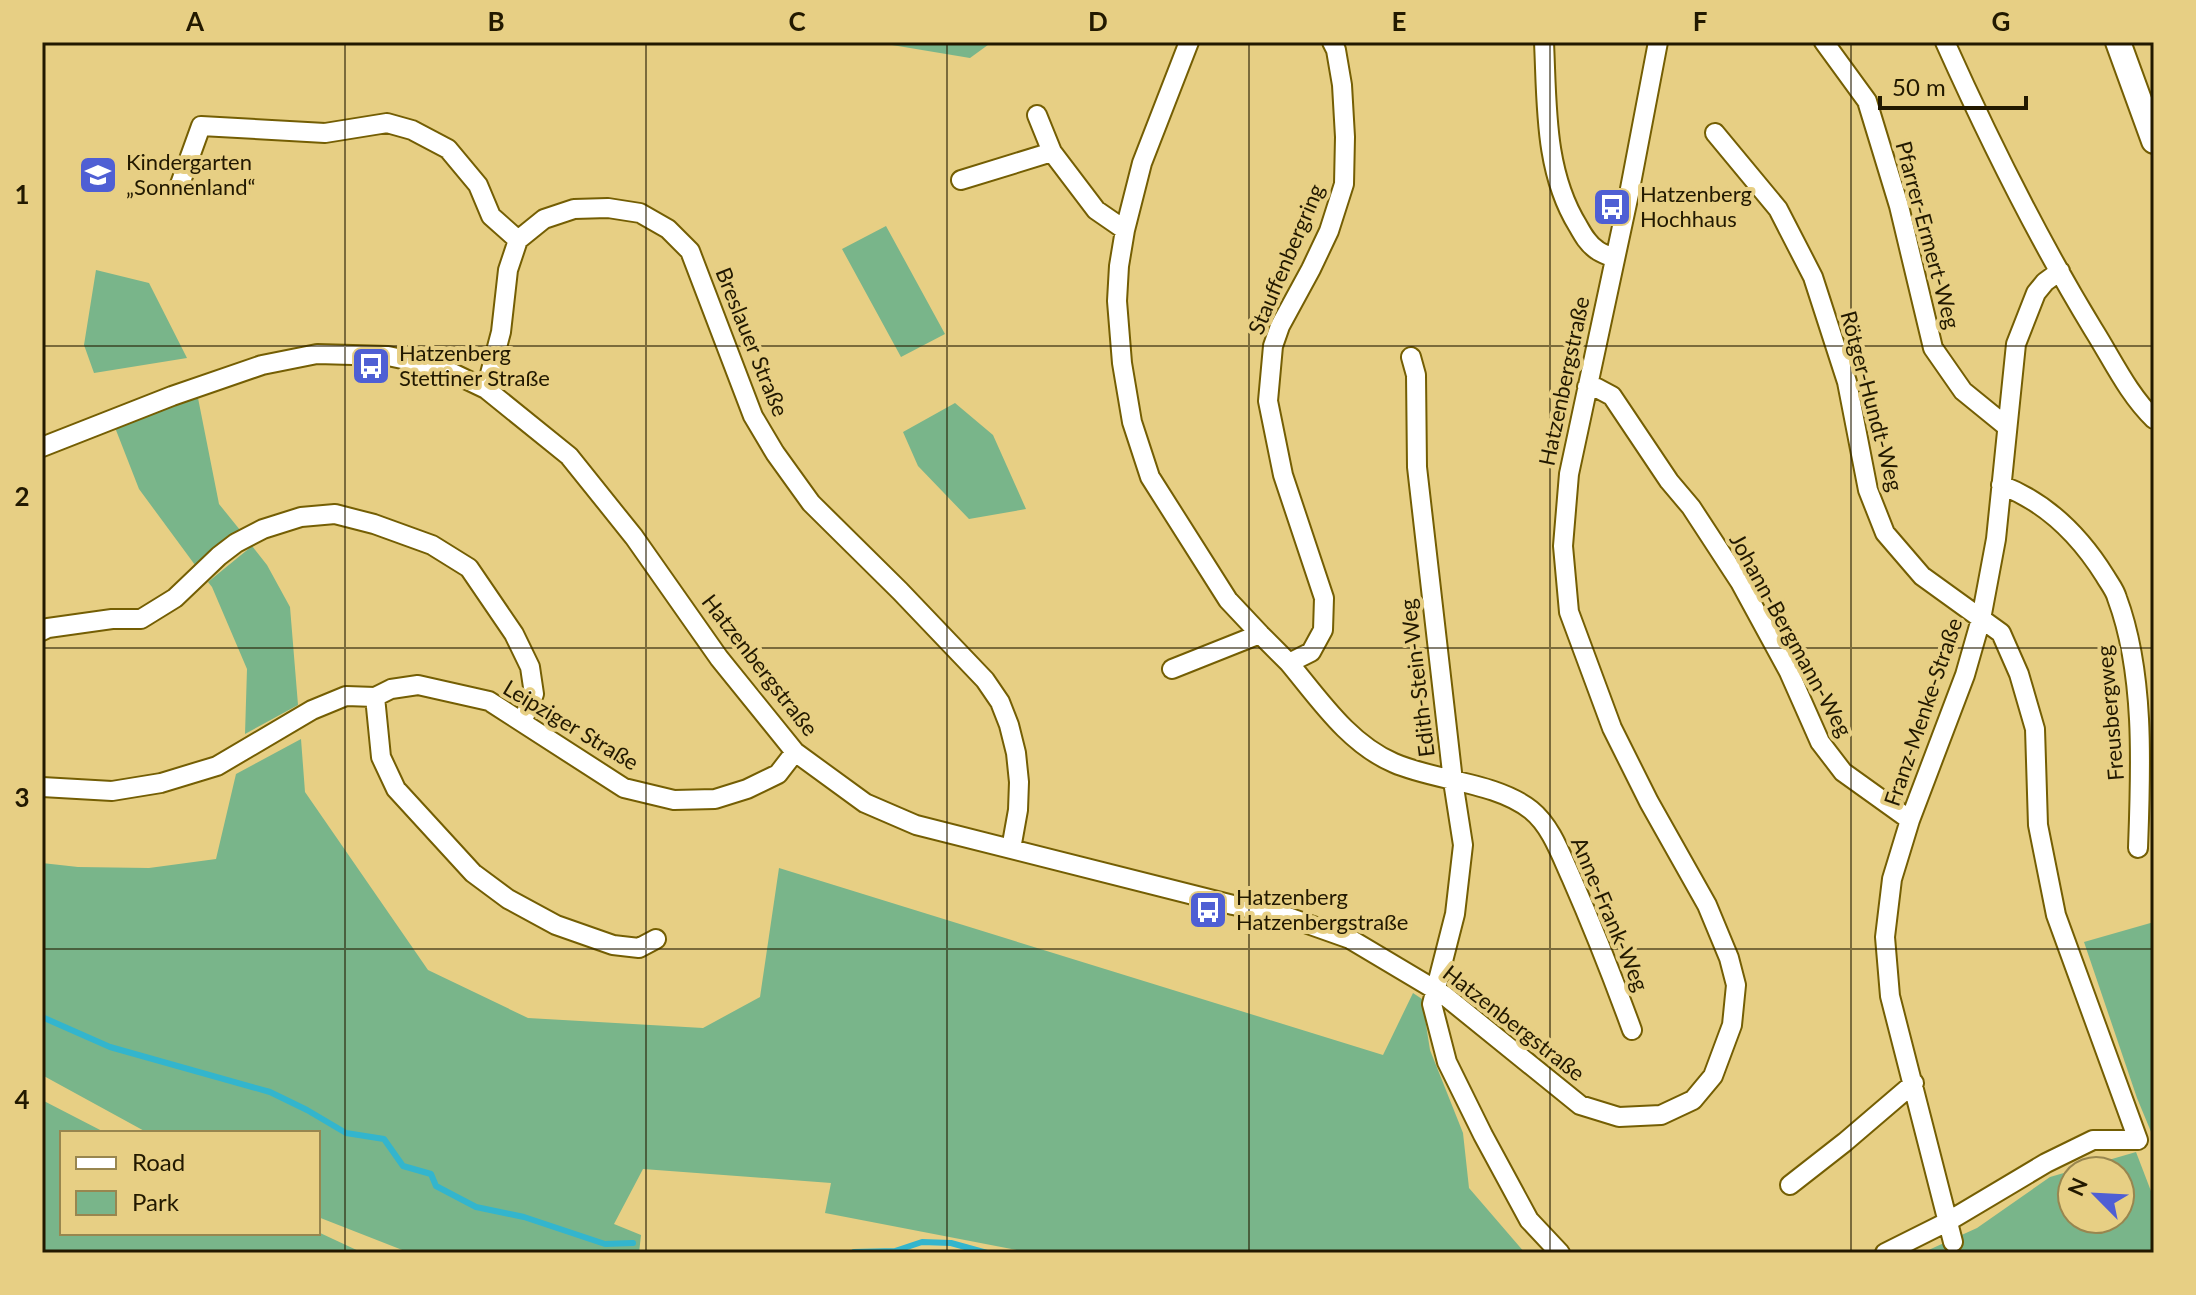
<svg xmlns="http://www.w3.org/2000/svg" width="2196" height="1295" font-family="Lato,sans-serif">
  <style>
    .green { fill: #79b58a; fill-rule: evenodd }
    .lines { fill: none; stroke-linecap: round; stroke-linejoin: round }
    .stream { stroke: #33b5cd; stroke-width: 6 }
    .minor-casing { stroke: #745e03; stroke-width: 22 }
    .tertiary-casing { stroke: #745e03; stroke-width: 28 }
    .minor { stroke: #fff; stroke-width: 18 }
    .tertiary { stroke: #fff; stroke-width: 24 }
    .grid { fill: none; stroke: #221900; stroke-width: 2; stroke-opacity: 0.55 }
    .labels { text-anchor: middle; stroke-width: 8; stroke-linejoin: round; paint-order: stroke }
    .poi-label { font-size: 22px; fill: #221900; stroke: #e7cf84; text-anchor: start }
    .street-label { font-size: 22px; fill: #221900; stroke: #e7cf84 }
    .neatline { fill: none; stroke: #221900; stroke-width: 3 }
    .grid-label { font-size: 26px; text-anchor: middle; font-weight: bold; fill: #221900 }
  </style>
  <rect width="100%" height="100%" fill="#e7cf84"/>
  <path class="green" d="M 855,42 L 992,42 L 970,58 L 880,43 Z
    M 886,226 L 945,334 L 901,357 L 842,249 Z
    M 96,270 L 149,283 L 187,358 L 94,373 L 84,345 Z
    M 198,398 L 219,504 L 240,530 L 195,565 L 139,489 L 114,425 Z
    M 955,403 L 993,435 L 1026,509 L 969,519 L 918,466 L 903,432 Z
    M 252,546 L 267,565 L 290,607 L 298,705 L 245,734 L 247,669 L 212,587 L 208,582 Z
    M 301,739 L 305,792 L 428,970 L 528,1018 L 703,1028 L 760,997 L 779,868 L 1383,1055 L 1413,993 L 1422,999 L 1430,1050 L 1463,1133 L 1469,1188 L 1525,1253 L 1032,1253 L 825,1213 L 831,1183 L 643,1169 L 614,1224 L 641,1235 L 639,1253 L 410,1253 L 318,1217 L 318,1133 L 148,1133 L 42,1075 L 42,863 L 78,867 L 149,868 L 216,859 L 236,774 Z
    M 2154,922 L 2154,1139 L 2137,1098 L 2084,942 Z
    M 42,1100 L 106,1133 L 62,1133 L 62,1233 L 318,1232 L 363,1253 L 42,1253 Z
    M 2136,1152 L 2154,1199 L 2154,1253 L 1922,1253 L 1977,1228 L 2050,1177 ZM 2072,1171 L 2120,1171 L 2120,1219 L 2072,1219 Z"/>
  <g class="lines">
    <path class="stream" d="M 42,1017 L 110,1047 L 270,1092 L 307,1110 L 346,1133 L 384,1139 L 403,1166 L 431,1174 L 436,1186 L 476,1207 L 524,1217 L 605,1244 L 633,1243
      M 854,1252 L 895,1251 L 922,1242 L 951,1243 L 987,1253"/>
    <defs>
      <path id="minor" d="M 1332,42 L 1336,50 L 1342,85 L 1345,137 L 1344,184 L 1329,231 L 1311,269 L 1280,326 L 1273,346 L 1268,401 L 1283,475 L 1324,598 L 1323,630 L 1311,652 L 1289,663 C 1319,699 1349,744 1394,763 C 1435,781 1496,782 1531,810 C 1551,826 1561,855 1571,877 C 1593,927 1613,978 1632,1030
        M 1544,42 C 1547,104 1544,171 1578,226 C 1583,235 1588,244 1597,250 C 1602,254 1608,255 1614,258
        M 1824,42 L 1867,101 L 1899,206 L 1933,348 L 1963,391 L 2006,426
        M 1945,42 C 1989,140 2037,237 2093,329 C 2112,359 2128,394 2154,419
        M 1037,115 L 1052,152 L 1096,210 L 1125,230 L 1142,163 L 1189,42
        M 1715,133 L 1778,209 L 1813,277 L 1847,382 L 1868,490 L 1885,533 L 1922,576 L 2001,633 L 2019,674 L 2035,729 L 2038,825 L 2056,915 L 2138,1140 L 2093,1140 L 2046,1163 L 1947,1222 L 1885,1253
        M 961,180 L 1052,152
        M 179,187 L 201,126 L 325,133 L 387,123 L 412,130 L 448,149 L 478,185 L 491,216 L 518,240
        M 1125,230 L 1119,266 L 1117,301 L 1122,363 L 1132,422 L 1150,477 L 1228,600 L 1260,634 L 1172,669
        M 1411,357 L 1416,375 L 1417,467 L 1453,781 L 1463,845 L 1455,914 L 1432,1004 L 1447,1062 L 1483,1135 L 1529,1220 L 1560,1253
        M 1587,387 L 1597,388 L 1612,396 L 1669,481 L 1691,507 L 1740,582 L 1789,672 L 1820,742 L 1843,772 L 1910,820
        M 486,389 L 501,332 L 508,270 L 518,240 L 544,219 L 574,209 L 608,208 L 640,213 L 668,229 L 690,251 L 753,416 L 775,453 L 811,503 L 900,591 L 985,680 L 1000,702 L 1009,725 L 1016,753 L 1019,782 L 1018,810 L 1011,849
        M 42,447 L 172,396 L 262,365 L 317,354 L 388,356 L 440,367 L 486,389 L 569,456 L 634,537 L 719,658 L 795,752 L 865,803 L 916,825 L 1233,905 L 1285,916 L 1350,939 L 1444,995 L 1580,1105 L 1619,1117 L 1661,1115 L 1693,1100 L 1713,1076 L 1732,1025 L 1736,985 L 1729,958 L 1707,905 L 1649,802 L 1612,728 L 1569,612 L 1563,546 L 1569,474 L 1629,194 L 1658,42
        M 2001,485 C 2046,502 2080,536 2105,576 C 2109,583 2115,590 2117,598 C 2145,673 2141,768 2138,848
        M 42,631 L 48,628 L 112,619 L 141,619 L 175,598 L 219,556 L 236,543 L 263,529 L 301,517 L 335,514 L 374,524 L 432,545 L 469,568 L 514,634 L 530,667 L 534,694 L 522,722
        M 1260,634 L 1289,663
        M 375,697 L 381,757 L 396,789 L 473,873 L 508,899 L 556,925 L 613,945 L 639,948 L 656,939
        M 42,787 L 112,791 L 161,783 L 217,766 L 312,710 L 346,696 L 375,697 L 391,689 L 418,685 L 489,701 L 624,788 L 674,800 L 715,799 L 747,789 L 778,774 L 795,752
        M 1790,1185 L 1845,1142 L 1914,1083
        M 1953,1242 L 1890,996 L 1885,937 L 1892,879 L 1910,820 L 1965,675 L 1981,619 L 1996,539 L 2016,344 L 2036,293 L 2045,282 L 2060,271"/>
      <path id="tertiary" d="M 2118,42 L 2154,141"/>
    </defs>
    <use href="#minor" class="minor-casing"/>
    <use href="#tertiary" class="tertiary-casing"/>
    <use href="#minor" class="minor"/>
    <use href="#tertiary" class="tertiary"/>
  </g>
  <path class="grid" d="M 345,42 L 345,1253M 646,42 L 646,1253M 947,42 L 947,1253M 1249,42 L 1249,1253M 1550,42 L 1550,1253M 1851,42 L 1851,1253M 42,346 L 2154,346M 42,648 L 2154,648M 42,949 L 2154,949"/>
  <defs>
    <symbol id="school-square" viewBox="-11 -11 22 22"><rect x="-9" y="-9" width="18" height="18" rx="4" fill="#4f5fd4" stroke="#e7cf84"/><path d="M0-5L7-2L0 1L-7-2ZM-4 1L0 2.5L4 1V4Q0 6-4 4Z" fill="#fff"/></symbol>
    <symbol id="bus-square" viewBox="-11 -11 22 22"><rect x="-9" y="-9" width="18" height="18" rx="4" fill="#4f5fd4" stroke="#e7cf84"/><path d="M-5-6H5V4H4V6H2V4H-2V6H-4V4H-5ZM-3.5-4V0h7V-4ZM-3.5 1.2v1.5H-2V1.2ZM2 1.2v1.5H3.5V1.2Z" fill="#fff"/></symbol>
  </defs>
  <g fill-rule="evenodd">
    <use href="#school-square" x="76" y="153" width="44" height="44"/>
    <use href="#bus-square" x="1590" y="185" width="44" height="44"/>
    <use href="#bus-square" x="349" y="344" width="44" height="44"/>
    <use href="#bus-square" x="1186" y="888" width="44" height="44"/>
  </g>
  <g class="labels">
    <g class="poi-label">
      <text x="126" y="170">Kindergarten<tspan x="126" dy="25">„Sonnenland“</tspan></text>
      <text x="1640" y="202">Hatzenberg<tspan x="1640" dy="25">Hochhaus</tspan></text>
      <text x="399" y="361">Hatzenberg<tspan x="399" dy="25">Stettiner Straße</tspan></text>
      <text x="1236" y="905">Hatzenberg<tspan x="1236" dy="25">Hatzenbergstraße</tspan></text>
    </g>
    <g class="street-label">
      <text transform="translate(1928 235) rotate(75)" y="8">Pfarrer-Ermert-Weg</text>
      <text transform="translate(1286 259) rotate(-67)" y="8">Stauffenbergring</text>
      <text transform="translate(752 342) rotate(68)" y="8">Breslauer Straße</text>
      <text transform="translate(1564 381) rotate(-78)" y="8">Hatzenbergstraße</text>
      <text transform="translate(1872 401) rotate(75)" y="8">Rötger-Hundt-Weg</text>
      <text transform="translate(1791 635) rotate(61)" y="8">Johann-Bergmann-Weg</text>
      <text transform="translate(760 665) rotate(52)" y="8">Hatzenbergstraße</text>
      <text transform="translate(1417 678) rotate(-97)" y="8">Edith-Stein-Weg</text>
      <text transform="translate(1923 712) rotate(-71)" y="8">Franz-Menke-Straße</text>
      <text transform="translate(2110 713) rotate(-95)" y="8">Freusbergweg</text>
      <text transform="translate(571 725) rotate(31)" y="8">Leipziger Straße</text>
      <text transform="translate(1610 914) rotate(67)" y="8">Anne-Frank-Weg</text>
      <text transform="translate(1514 1023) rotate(38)" y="8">Hatzenbergstraße</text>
    </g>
  </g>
  <rect width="2196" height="1295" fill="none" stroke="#e7cf84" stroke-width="88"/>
  <rect x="60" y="1131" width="260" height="104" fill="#e7cf84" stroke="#98864f" stroke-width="2"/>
  <rect x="76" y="1157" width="40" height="12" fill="#ffffff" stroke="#98864f" stroke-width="2"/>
  <text x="132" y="1171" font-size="24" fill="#221900">Road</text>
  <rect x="76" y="1191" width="40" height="24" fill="#79b58a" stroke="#98864f" stroke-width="2"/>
  <text x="132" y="1211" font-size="24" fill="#221900">Park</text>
  <g transform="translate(2096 1195) rotate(294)"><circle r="38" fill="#e7cf84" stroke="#98864f" stroke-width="2"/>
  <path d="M0-6L14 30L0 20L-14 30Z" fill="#4f5fd4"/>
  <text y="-12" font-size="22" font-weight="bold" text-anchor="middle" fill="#221900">N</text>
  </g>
  <path d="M1880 96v12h146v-12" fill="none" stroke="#221900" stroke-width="4"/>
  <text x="1892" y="96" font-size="24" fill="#221900" stroke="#e7cf84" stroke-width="6" paint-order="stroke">50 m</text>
  <rect x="44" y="44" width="2108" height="1207" class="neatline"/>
  <g class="grid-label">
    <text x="195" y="31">A</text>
    <text x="496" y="31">B</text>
    <text x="797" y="31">C</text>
    <text x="1098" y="31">D</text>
    <text x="1399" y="31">E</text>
    <text x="1700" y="31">F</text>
    <text x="2001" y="31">G</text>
    <text x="22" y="204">1</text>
    <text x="22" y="506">2</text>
    <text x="22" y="807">3</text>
    <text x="22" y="1109">4</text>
  </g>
</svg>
